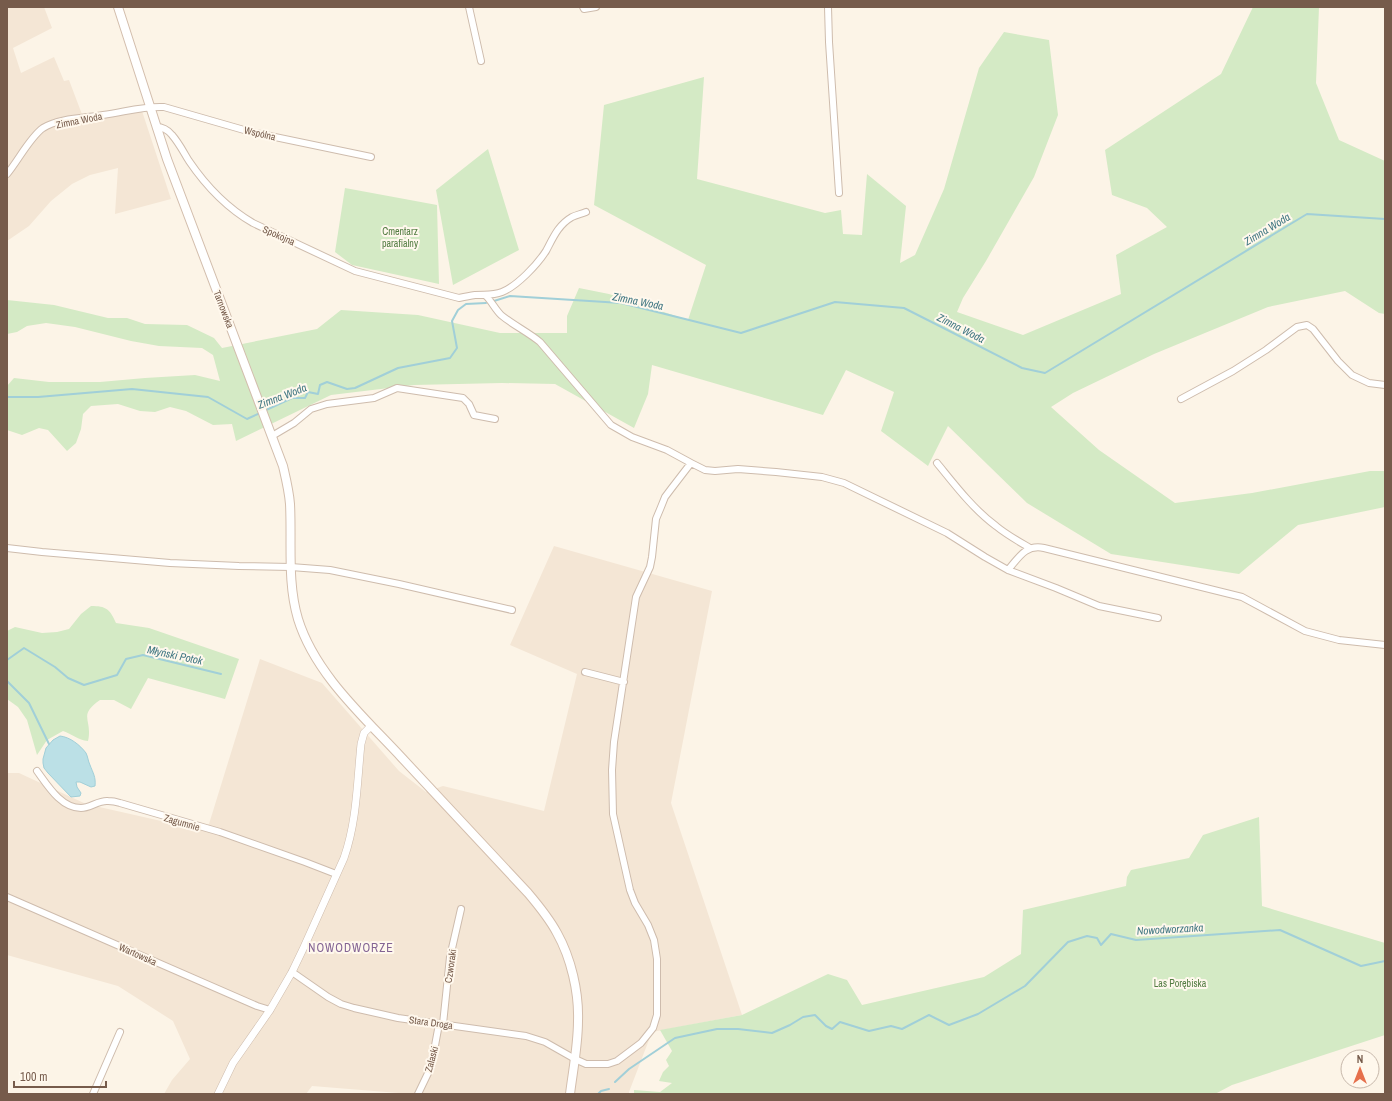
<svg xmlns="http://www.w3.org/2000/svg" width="1392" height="1101" font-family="'Archivo Narrow',sans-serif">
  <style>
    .residential { fill: #f4e6d5 }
    .green { fill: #d4eac5 }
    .water { fill: #bbe0e6; stroke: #a1cfd8 }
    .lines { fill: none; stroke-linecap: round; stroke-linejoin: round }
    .stream { stroke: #a1cfd8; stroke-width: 2 }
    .minor-casing { stroke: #cebcad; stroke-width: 8 }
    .tertiary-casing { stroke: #cebcad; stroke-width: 8 }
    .secondary-casing { stroke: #d3bead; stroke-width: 10 }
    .minor { stroke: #fff; stroke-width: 6 }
    .tertiary { stroke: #fff; stroke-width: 7 }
    .secondary { stroke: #fff; stroke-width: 8 }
    .labels { text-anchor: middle; stroke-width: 4; stroke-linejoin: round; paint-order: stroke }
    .street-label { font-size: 10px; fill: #765b4b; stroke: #fff8ed }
    .park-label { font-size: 10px; fill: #537c42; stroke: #fff8ed }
    .water-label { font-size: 11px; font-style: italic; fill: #417783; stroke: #fff8ed }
    .quarter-label { font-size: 12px; letter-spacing: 1px; fill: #836393; stroke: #fff8ed }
  </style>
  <rect width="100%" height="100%" fill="#fcf4e7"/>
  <path class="residential" d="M 7,7 L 44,7 L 52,28 L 13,48 L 21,73 L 54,57 L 64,81 L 69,80 L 83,117 L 141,108 L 171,199 L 115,214 L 118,168 L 90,175 L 72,184 L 51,201 L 29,226 L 7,241 Z
    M 554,546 L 712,591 L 671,803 L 742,1015 L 652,1032 L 629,1092 L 629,1094 L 411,1094 L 312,1086 L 306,1094 L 164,1094 L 172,1080 L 190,1059 L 173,1021 L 118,986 L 7,955 L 7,773 L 19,773 L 86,804 L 201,830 L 209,824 L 260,659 L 322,683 L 399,771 L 426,792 L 443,786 L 544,811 L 577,674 L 510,645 Z"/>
  <path class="green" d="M 1253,7 L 1319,7 L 1316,83 L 1339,140 L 1385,161 L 1385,314 L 1379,313 L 1345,291 L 1268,307 L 1154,354 L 1073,393 L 1051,407 L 1099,450 L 1175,503 L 1252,493 L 1370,471 L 1385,471 L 1385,507 L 1298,525 L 1239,574 L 1111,554 L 1027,503 L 948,426 L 928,466 L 881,431 L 894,392 L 846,370 L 823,415 L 652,365 L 648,394 L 634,428 L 555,384 L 502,383 L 414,385 L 331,395 L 236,441 L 232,424 L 213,425 L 186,411 L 170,407 L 155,412 L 140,411 L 118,404 L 91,406 L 83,414 L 81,429 L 76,443 L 67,451 L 48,430 L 39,428 L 22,435 L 7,430 L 7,386 L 14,378 L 49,382 L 100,382 L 145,378 L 195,375 L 220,381 L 213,355 L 202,348 L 159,346 L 131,341 L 75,327 L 46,323 L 27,326 L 17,332 L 7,334 L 7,300 L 54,305 L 108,318 L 127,318 L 145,324 L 187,325 L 214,338 L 222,348 L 317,329 L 341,310 L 418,315 L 500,333 L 567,333 L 567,316 L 579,288 L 609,294 L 688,320 L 706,265 L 594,205 L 604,105 L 704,77 L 697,179 L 825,213 L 841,210 L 843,234 L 862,235 L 867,174 L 906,206 L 900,263 L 915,255 L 944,189 L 979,68 L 1004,32 L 1049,40 L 1058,115 L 1034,177 L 986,261 L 963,298 L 957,312 L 1023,335 L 1121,294 L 1116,255 L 1167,227 L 1147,208 L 1112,195 L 1105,150 L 1221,74 Z
    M 488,149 L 519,250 L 453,285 L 436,190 Z
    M 345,188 L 437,205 L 439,284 L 352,265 L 335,252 Z
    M 91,606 C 106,606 110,609 116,623 L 149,628 L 239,659 L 225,699 L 148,678 L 131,709 L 114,700 L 100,700 C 77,716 93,719 88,741 C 78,740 72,734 63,731 L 47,740 L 37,755 L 27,720 L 18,707 L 7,699 L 7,631 L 15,627 L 42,633 L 57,632 L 69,629 L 81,614 Z
    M 1259,817 L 1262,906 L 1385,943 L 1385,1035 L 1232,1085 L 1215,1094 L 634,1094 L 634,1090 L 660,1092 L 672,1083 L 659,1081 L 663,1072 L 669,1066 L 666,1060 L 672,1051 L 660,1030 L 742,1015 L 828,974 L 847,980 L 862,1005 L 984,977 L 1021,954 L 1023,910 L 1126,886 L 1127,877 L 1131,870 L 1189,858 L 1203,835 Z"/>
  <path class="water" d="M 60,736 C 70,737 80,745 86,753 C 88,757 88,761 90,765 C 93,773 96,777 95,786 L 91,787 L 80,782 L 76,782 L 77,787 L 81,793 L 80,796 L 71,797 L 48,773 L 44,768 L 43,763 L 43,759 L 46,748 L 53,740 Z"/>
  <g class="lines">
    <path class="stream" d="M 494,301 L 510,296 L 621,303 L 741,333 L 835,302 L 904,308 L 1022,368 L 1045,373 L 1307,214 L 1385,219
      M 7,397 L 38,397 L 132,389 L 208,397 L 247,419 L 260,413
      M 264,411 L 292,398 L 305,398 L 308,392 L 318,394 L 320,385 L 327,382 L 347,389 L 355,388 L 398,368 L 450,358 L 457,348 L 452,321 L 458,310 L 466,304 L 486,303
      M 7,660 L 24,648 L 55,667 L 68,678 L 84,685 L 117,675 L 126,659 L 143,655 L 221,674
      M 7,681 L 29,703 L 49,744
      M 615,1082 L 629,1069 L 675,1038 L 717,1029 L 738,1029 L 772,1033 L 790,1025 L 803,1017 L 815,1015 L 826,1026 L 832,1029 L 840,1022 L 869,1031 L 891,1026 L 902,1029 L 929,1015 L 949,1025 L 978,1014 L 1025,986 L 1068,942 L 1087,936 L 1097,938 L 1101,945 L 1111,934 L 1136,940 L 1280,930 L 1361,966 L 1385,961
      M 598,1094 L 601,1091 L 609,1089"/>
    <defs>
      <path id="minor" d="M 469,7 L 481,61
        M 583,7 L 584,9 L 596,7
        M 828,7 L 829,42 L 839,193
        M 156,127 C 163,127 168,130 172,135 C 179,143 184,153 189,161 C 206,186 227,208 253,223 L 355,271 L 459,298 C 464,297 469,296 475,295 C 484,294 492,296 502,292 C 517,286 537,265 546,251 C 553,238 558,225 572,217 C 576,215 581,214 586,212
        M 7,174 C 18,161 30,137 43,128 C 59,118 86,118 103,115 C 125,112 142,106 164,107 L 251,132 L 371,157
        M 486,296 C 492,302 495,309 501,315 C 513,325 528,332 540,342 L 611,425 L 632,437 L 667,450 L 691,463
        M 1181,399 L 1233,371 L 1266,350 L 1297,327 L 1307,325 L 1313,329 L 1338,361 L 1352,375 L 1369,383 L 1385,385
        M 272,436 L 294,423 L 311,409 L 327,404 L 374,398 L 397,388 L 463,398 L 469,404 L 474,415 L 495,419
        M 937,463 C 955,485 973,509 996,526 C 1007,535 1018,541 1030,548
        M 7,548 L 42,552 L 170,563 L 239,566 L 291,567 L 330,570 L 399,584 L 512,610
        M 1008,570 C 1019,557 1026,544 1044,548 L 1242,597 L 1305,631 L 1339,640 L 1385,645
        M 585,672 L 624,682
        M 37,771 C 48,786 61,808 81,808 C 90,808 99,800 108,801 C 112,801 117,802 120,803 L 220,832 L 305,862 L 336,874
        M 7,897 L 257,1006 L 270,1010
        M 292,972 L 328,997 L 341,1004 L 354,1008 L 398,1018 L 526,1036 L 545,1042 L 575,1059 L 586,1064 L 608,1064 L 617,1061 L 641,1043 L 653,1028 L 657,1015 L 657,959 L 654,940 L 648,925 L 635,903 L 630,890 L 613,814 L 612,770 L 614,742 L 636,597 L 650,567 L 652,557 L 656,519 L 661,507 L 665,497 L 671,489 L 691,463 L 705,470 L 715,471 L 738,469 L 776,472 L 822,477 L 844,483 L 947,533 L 985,557 L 1008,570 L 1056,588 L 1099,606 L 1158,618
        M 443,1024 L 450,957 L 461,909
        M 93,1094 L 120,1032
        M 418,1094 L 431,1067 L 439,1024"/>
      <path id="tertiary" d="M 218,1094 L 233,1063 L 270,1010 L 292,972 L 304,947 L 344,858 C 357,821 357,783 361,744 L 364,733 L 371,726"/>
      <path id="secondary" d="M 118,7 L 167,159 L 283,466 C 286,479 289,491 290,504 C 292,543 287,582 298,619 C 315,674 364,717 402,758 C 444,803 486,848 528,893 C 539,906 549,918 557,933 C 571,958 579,992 578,1021 C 578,1045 573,1070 570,1094"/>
    </defs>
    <use href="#minor" class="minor-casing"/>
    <use href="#tertiary" class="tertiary-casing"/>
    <use href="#secondary" class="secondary-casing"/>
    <use href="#minor" class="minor"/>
    <use href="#tertiary" class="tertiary"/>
    <use href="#secondary" class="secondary"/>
  </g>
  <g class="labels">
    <g class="street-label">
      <text transform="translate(79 120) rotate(-11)" y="4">Zimna Woda</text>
      <text transform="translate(260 133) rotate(13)" y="4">Wspólna</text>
      <text transform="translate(279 235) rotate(24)" y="4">Spokojna</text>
      <text transform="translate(224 309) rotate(69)" y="4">Tarnowska</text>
      <text transform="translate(182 822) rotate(16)" y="4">Zagumnie</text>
      <text transform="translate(138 954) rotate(24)" y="4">Wartowska</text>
      <text transform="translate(450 966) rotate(-82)" y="4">Czworaki</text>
      <text transform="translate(431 1022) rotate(8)" y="4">Stara Droga</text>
      <text transform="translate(431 1059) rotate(-75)" y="4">Zalaski</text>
    </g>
    <g class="park-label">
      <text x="400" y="235">Cmentarz<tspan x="400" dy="12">parafialny</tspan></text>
      <text x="1180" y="987">Las Porębiska</text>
    </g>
    <g class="water-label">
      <text transform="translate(1267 229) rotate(-31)" y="4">Zimna Woda</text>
      <text transform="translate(638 301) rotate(11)" y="4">Zimna Woda</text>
      <text transform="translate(961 328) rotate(27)" y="4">Zimna Woda</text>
      <text transform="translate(282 396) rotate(-21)" y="4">Zimna Woda</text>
      <text transform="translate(175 655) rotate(12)" y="4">Młyński Potok</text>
      <text transform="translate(1170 929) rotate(-3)" y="4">Nowodworzanka</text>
    </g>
    <g class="quarter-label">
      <text x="351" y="952">NOWODWORZE</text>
    </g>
  </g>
  <rect width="1392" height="1101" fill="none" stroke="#765b4b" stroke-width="16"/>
  <g transform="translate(1360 1069)"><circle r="19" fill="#fff8ed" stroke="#c8b9ac"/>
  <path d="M0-3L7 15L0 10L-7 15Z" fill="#e6704c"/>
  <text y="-6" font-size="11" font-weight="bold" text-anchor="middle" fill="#765b4b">N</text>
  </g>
  <path d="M14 1081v6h92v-6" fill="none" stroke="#765b4b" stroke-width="2"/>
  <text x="20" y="1081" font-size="12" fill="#765b4b" stroke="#fff8ed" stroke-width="3" paint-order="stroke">100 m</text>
</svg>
